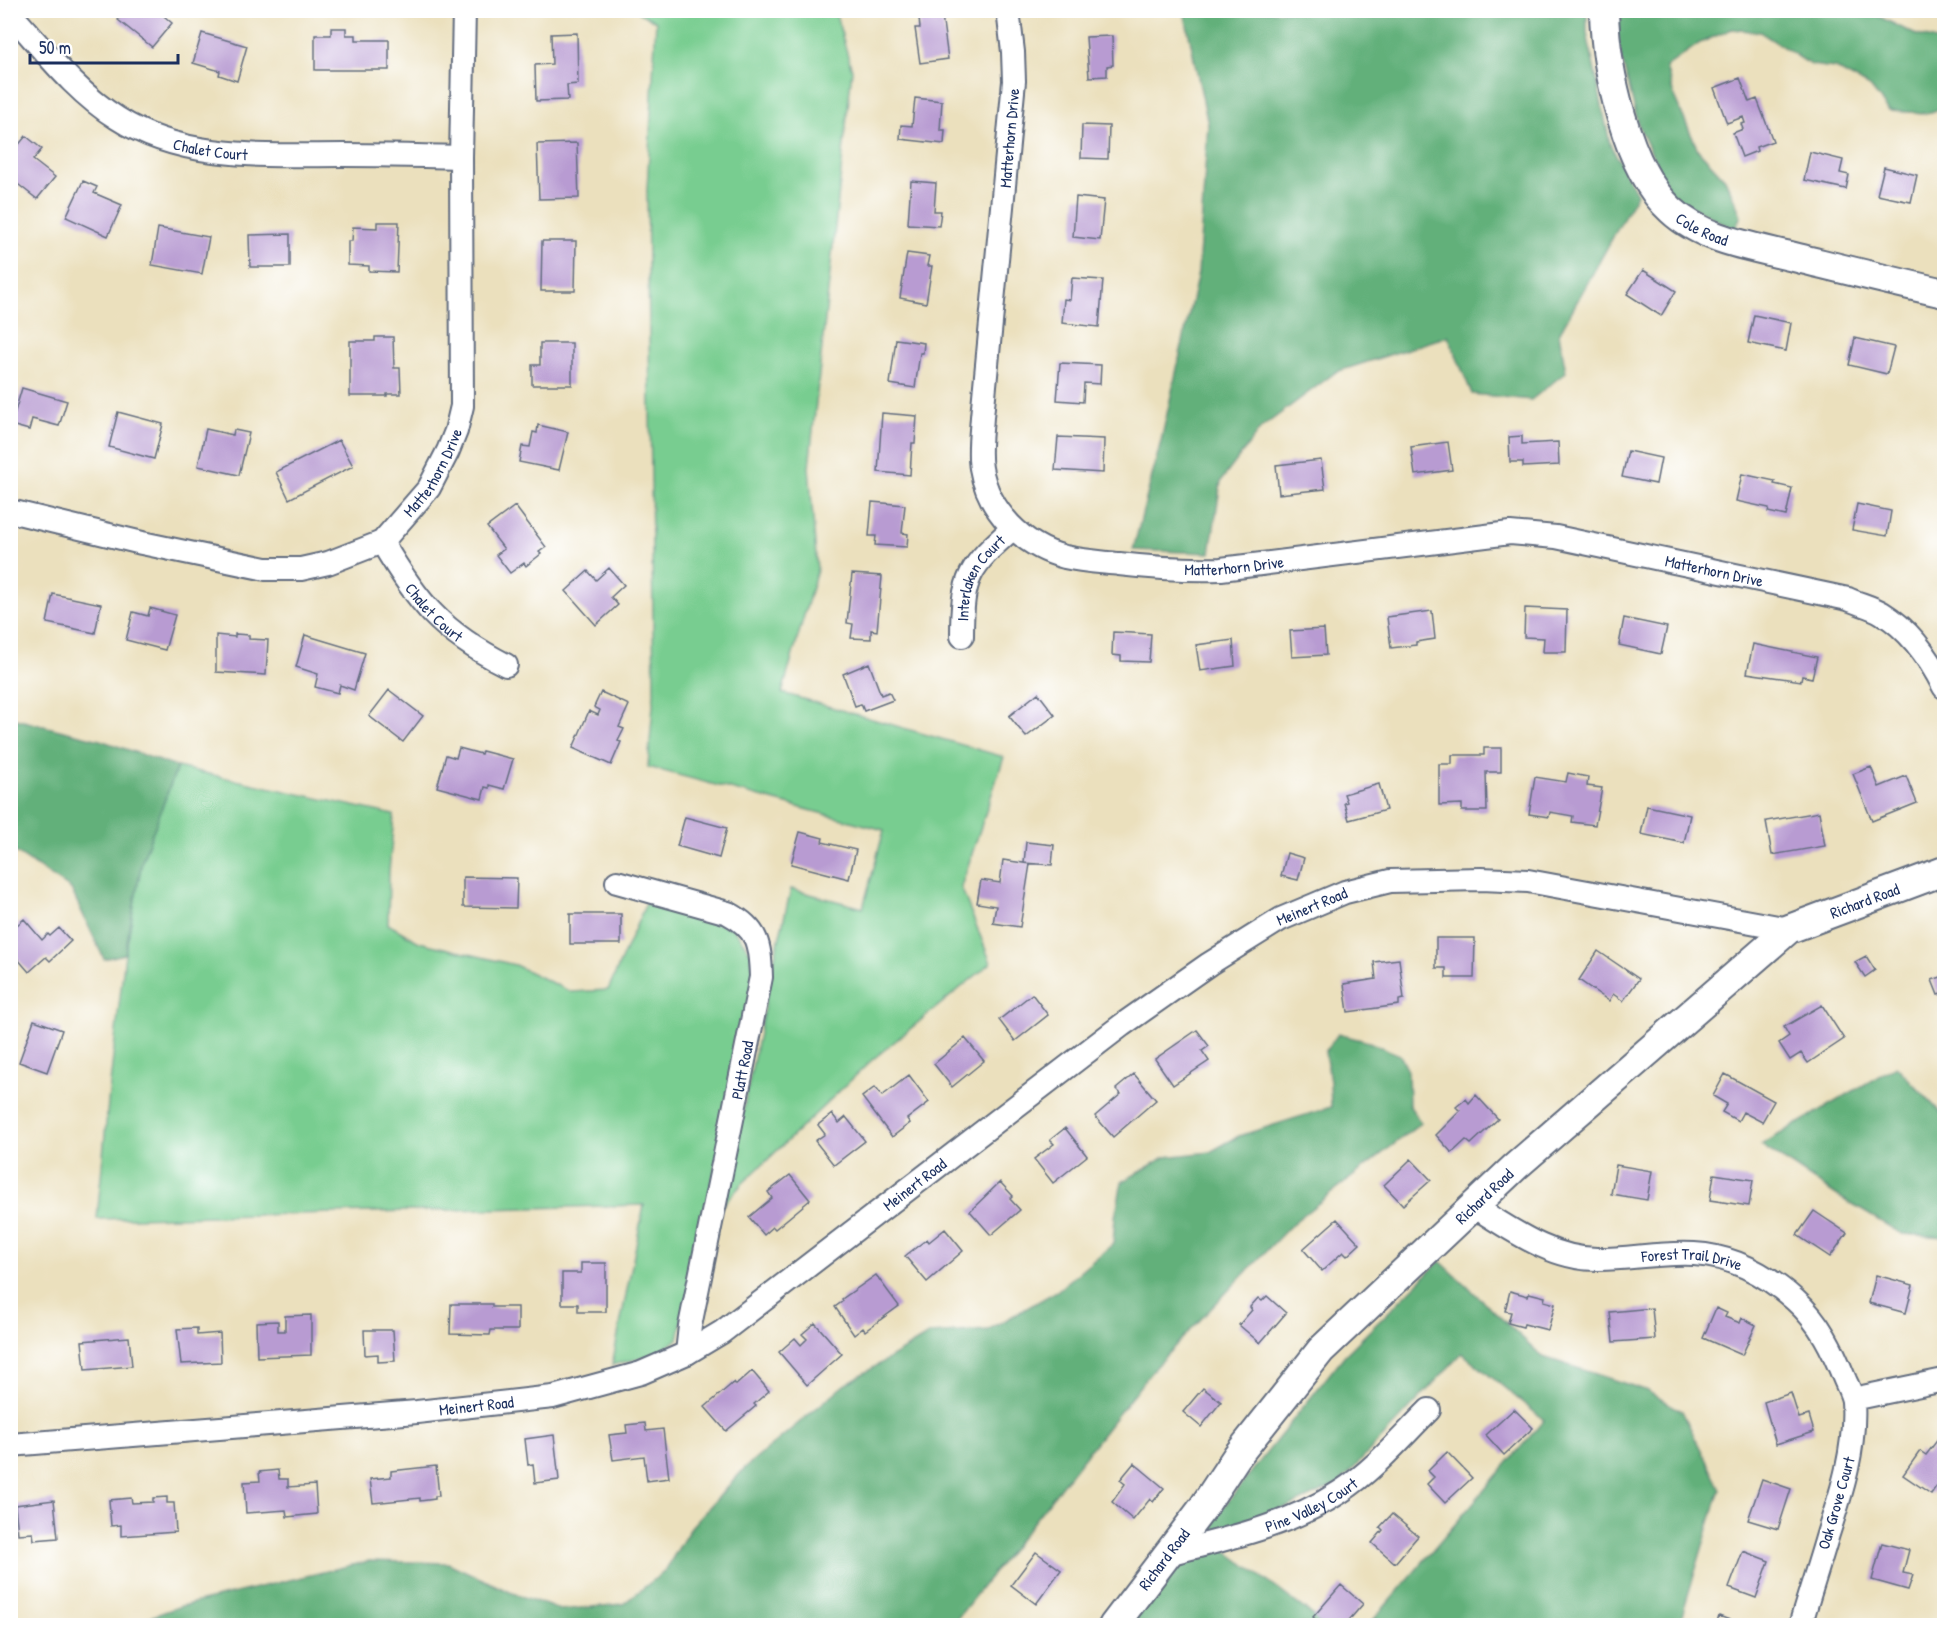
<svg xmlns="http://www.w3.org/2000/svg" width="1955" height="1636" font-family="'Patrick Hand',sans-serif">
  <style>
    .green { fill: #78cd90; stroke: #4a7e77; stroke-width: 1.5 }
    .forest { fill: #62b07a; stroke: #3e706c; stroke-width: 1.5 }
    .building { fill: #b89bd2 }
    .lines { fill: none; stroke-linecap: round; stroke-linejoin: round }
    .minor-casing { stroke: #646d7f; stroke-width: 26 }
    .tertiary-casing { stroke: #646d7f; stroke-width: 32 }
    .minor { stroke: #fff; stroke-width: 22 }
    .tertiary { stroke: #fff; stroke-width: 28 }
    .labels { text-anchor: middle; stroke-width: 4.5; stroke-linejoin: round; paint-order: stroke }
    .street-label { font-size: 16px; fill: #1b2f5e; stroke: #fff }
  </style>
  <rect width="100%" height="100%" fill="#fff"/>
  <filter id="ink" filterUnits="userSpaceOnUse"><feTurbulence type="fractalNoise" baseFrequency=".0167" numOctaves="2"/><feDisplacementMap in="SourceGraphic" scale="12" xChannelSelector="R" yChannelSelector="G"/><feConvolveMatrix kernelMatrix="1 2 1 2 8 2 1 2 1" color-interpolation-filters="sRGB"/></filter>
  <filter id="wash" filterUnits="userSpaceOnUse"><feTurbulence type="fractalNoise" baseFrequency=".008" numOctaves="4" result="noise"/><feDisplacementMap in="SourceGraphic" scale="24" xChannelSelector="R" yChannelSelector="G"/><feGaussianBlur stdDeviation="1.35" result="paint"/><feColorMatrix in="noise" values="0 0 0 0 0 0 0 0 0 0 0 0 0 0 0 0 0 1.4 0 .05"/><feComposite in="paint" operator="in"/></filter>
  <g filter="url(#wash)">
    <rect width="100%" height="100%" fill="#ebe0bd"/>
    <path class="green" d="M 639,10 L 835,11 L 852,70 L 809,467 L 817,570 L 782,693 L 1004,757 L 961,887 L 991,963 L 872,1060 L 743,1183 L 724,1204 L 773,965 L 791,889 L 863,908 L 884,830 L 648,767 L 654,693 L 647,190 L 656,21 L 639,13 Z
      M 177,767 L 394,815 L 389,872 L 388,924 L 419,942 L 515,965 L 571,992 L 608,990 L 646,903 L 733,928 L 751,953 L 755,985 L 678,1339 L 654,1355 L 612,1365 L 644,1205 L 97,1219 L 109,1092 L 125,954 L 142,861 Z"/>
    <path class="forest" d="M 1184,11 L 1587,11 L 1587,33 L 1610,144 L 1637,194 L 1559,334 L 1566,372 L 1531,400 L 1472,394 L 1448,336 L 1336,372 L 1261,428 L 1221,481 L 1210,553 L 1133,550 L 1161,441 L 1198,273 L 1208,124 Z
      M 1617,11 L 1868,11 L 1914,34 L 1944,42 L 1944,108 L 1927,113 L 1889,111 L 1870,87 L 1835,68 L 1811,65 L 1760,32 L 1732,29 L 1700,43 L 1666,67 L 1674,96 L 1698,150 L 1725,179 L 1741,215 L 1735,230 L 1672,196 L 1639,127 L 1617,40 Z
      M 11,718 L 100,740 L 177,767 L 142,861 L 125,954 L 104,959 L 71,889 L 11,849 Z
      M 1338,1034 L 1369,1042 L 1400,1055 L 1408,1071 L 1409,1105 L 1421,1123 L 1293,1223 L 1155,1367 L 952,1625 L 128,1625 L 181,1606 L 369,1561 L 448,1563 L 510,1592 L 560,1610 L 623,1604 L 665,1571 L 691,1527 L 745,1468 L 844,1385 L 930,1334 L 988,1330 L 1057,1291 L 1113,1244 L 1115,1217 L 1122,1182 L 1165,1157 L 1210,1152 L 1239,1136 L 1331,1107 L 1330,1082 L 1325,1052 Z
      M 1896,1066 L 1944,1116 L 1944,1237 L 1902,1234 L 1841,1198 L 1761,1145 Z
      M 1440,1261 L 1543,1357 L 1645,1390 L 1682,1411 L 1720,1489 L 1679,1625 L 1369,1625 L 1544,1420 L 1462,1353 L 1339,1484 L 1290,1506 L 1213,1531 L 1209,1525 L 1344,1356 Z
      M 1224,1549 L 1326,1625 L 1130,1626 L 1170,1567 Z"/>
    <g id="blocks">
      <path class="building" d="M 126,10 L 157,10 L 172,23 L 152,47 L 118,20 Z
        M 942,15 L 948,59 L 920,63 L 915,28 L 920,28 L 919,18 Z
        M 331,28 L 346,28 L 346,35 L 356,35 L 356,40 L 389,40 L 389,70 L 315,70 L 315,35 L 331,35 Z
        M 202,33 L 247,46 L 237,81 L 219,75 L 220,71 L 193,63 Z
        M 577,33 L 578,84 L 567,85 L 568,100 L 536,101 L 535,65 L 552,64 L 551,34 Z
        M 1112,36 L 1113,65 L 1107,66 L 1107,76 L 1089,77 L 1086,37 Z
        M 1740,78 L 1749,102 L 1757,99 L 1773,141 L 1756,147 L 1757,151 L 1742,157 L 1733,133 L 1743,129 L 1741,124 L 1745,123 L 1743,117 L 1727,123 L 1714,88 Z
        M 915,98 L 942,101 L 940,130 L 945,130 L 944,144 L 900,139 L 901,125 L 912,126 Z
        M 1082,125 L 1109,126 L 1108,159 L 1081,158 Z
        M 26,136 L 42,149 L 33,160 L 55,177 L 37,199 L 10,178 L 10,155 Z
        M 577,143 L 579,198 L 539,199 L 537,144 Z
        M 1810,152 L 1843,160 L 1840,173 L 1849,175 L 1846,189 L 1804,180 Z
        M 1884,167 L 1917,175 L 1911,202 L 1877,195 Z
        M 83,181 L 97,187 L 94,193 L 122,205 L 108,236 L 66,217 Z
        M 911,181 L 936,183 L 934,211 L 941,211 L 939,226 L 908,224 Z
        M 1076,197 L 1104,200 L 1100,240 L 1073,237 Z
        M 377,222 L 399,222 L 397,272 L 369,271 L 369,266 L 348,265 L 348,241 L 352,241 L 353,227 L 377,228 Z
        M 158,228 L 209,237 L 202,274 L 152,265 Z
        M 290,234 L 290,267 L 250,267 L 249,235 Z
        M 542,241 L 576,241 L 575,291 L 541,291 Z
        M 907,253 L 929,256 L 927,266 L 932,266 L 926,303 L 900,298 Z
        M 1643,270 L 1676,291 L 1661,316 L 1627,294 Z
        M 1072,278 L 1103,280 L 1099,327 L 1062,323 L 1064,299 L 1070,300 Z
        M 1754,315 L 1791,323 L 1786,351 L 1748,343 Z
        M 375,337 L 393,337 L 394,368 L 400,368 L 401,394 L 387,394 L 387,396 L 350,396 L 350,341 L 375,341 Z
        M 1855,338 L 1894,347 L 1887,374 L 1849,365 Z
        M 896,339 L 924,343 L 923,353 L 920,353 L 915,388 L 890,384 Z
        M 540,343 L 572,343 L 572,385 L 532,385 L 532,365 L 540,365 Z
        M 1060,363 L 1101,365 L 1100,384 L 1084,383 L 1083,402 L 1057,400 Z
        M 22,388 L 67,401 L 59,426 L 32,419 L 29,430 L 11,425 Z
        M 118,412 L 163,424 L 154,459 L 109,447 Z
        M 882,413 L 917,416 L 915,443 L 912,443 L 910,475 L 878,472 Z
        M 538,425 L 568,432 L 559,470 L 519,462 L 522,446 L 530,447 L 533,432 L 537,433 Z
        M 206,429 L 233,435 L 234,430 L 249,433 L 239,475 L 198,466 Z
        M 1522,436 L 1522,444 L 1558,442 L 1559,465 L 1523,467 L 1523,462 L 1510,462 L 1509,437 Z
        M 1058,437 L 1104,439 L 1103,473 L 1055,470 Z
        M 339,440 L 353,466 L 289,499 L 276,472 Z
        M 1448,442 L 1452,470 L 1415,475 L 1411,447 Z
        M 1628,451 L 1661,458 L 1656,484 L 1622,477 Z
        M 1321,460 L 1325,489 L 1279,494 L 1276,465 Z
        M 1742,474 L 1775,481 L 1774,484 L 1792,488 L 1786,516 L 1768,512 L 1769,508 L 1736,501 Z
        M 872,502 L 905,505 L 902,533 L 908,534 L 907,547 L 875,545 L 876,536 L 869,536 Z
        M 1857,504 L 1891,511 L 1887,536 L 1852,530 Z
        M 515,506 L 546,547 L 539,552 L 541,554 L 526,566 L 524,563 L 510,573 L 496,555 L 504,549 L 487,527 Z
        M 609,568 L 624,585 L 611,597 L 618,605 L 596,625 L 566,591 L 588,571 L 596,580 Z
        M 852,574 L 882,576 L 877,631 L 871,630 L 871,639 L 851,638 L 853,624 L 847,623 Z
        M 53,594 L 101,604 L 95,633 L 47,623 Z
        M 150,608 L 175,615 L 165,650 L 126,640 L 133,612 L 148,616 Z
        M 1525,608 L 1567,610 L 1566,652 L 1543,652 L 1544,638 L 1524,637 Z
        M 1432,611 L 1435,639 L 1416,642 L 1416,645 L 1391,648 L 1387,617 Z
        M 1624,618 L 1667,627 L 1661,654 L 1619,645 Z
        M 1324,629 L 1326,655 L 1292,657 L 1290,631 Z
        M 1113,632 L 1151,634 L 1149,662 L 1121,661 L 1121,656 L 1112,655 Z
        M 235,634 L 249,635 L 249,639 L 268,640 L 266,675 L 216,672 L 216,635 L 235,637 Z
        M 305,635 L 365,653 L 354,690 L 340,685 L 338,693 L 315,687 L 318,674 L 296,667 Z
        M 1233,640 L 1235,666 L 1200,671 L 1196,645 Z
        M 1753,644 L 1817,657 L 1812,678 L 1802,676 L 1801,681 L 1747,673 Z
        M 869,663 L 881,695 L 889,692 L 893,700 L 864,711 L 861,704 L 855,706 L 843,674 Z
        M 389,690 L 423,716 L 403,742 L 369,716 Z
        M 601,692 L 629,705 L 619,727 L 624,729 L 618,741 L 621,742 L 611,765 L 573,748 L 589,711 L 598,715 L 600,710 L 594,707 Z
        M 1038,693 L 1055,715 L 1026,737 L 1009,716 Z
        M 459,748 L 481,754 L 482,751 L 513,759 L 504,789 L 489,785 L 489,788 L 485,787 L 482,799 L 437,787 L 446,755 L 456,758 Z
        M 1484,748 L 1501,748 L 1501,772 L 1486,772 L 1487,811 L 1462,811 L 1462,804 L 1439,805 L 1439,764 L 1452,764 L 1452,755 L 1484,755 Z
        M 1871,767 L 1879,787 L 1906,776 L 1917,803 L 1872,821 L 1853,774 Z
        M 1568,773 L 1588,777 L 1587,786 L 1602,788 L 1595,825 L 1572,822 L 1573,816 L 1550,812 L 1549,817 L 1529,814 L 1535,777 L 1566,782 Z
        M 1379,784 L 1386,810 L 1349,820 L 1344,803 L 1347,802 L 1344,794 Z
        M 1647,806 L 1690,815 L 1684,843 L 1641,834 Z
        M 1819,812 L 1825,846 L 1772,855 L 1766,821 Z
        M 685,817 L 727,828 L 719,858 L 677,846 Z
        M 800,832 L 823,838 L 822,842 L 856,850 L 849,879 L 791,864 Z
        M 1026,842 L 1054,845 L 1052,865 L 1024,863 Z
        M 1287,853 L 1304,858 L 1298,880 L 1281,876 Z
        M 1003,860 L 1030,864 L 1020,927 L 993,923 L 996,906 L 977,903 L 981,880 L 1000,883 Z
        M 463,877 L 517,878 L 516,908 L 463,907 Z
        M 570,914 L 621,914 L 621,944 L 570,944 Z
        M 24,919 L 42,940 L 48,934 L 50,936 L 59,928 L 71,941 L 50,961 L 46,957 L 29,972 L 10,950 L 10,931 Z
        M 1436,938 L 1475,938 L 1474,978 L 1446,978 L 1446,968 L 1436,968 Z
        M 1598,951 L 1639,979 L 1623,1001 L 1613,994 L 1609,1001 L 1579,980 Z
        M 1866,956 L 1875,970 L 1865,977 L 1855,962 Z
        M 1399,959 L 1404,999 L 1399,1000 L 1399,1005 L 1348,1012 L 1344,984 L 1376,979 L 1374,962 Z
        M 1944,976 L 1944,993 L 1938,995 L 1932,980 Z
        M 1032,994 L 1048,1015 L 1015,1041 L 999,1020 Z
        M 1822,1005 L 1844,1039 L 1808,1063 L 1801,1053 L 1790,1060 L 1779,1043 L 1789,1036 L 1784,1027 Z
        M 34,1020 L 62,1030 L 47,1072 L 19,1062 Z
        M 1197,1030 L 1209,1046 L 1202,1051 L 1209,1061 L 1173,1085 L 1155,1059 Z
        M 965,1038 L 984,1061 L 952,1087 L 934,1064 Z
        M 1134,1074 L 1156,1100 L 1113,1137 L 1095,1116 L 1121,1094 L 1116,1089 Z
        M 1725,1074 L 1774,1101 L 1762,1122 L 1743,1112 L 1738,1121 L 1722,1112 L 1727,1104 L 1713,1096 Z
        M 909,1075 L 929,1102 L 907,1119 L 910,1123 L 892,1137 L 862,1097 L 875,1087 L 882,1096 Z
        M 1476,1095 L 1498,1119 L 1471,1144 L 1466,1140 L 1452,1153 L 1436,1135 L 1460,1111 L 1456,1107 L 1466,1099 L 1469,1103 Z
        M 832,1114 L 839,1123 L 846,1117 L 865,1141 L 834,1165 L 815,1141 L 825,1134 L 818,1125 Z
        M 1065,1128 L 1087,1156 L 1053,1183 L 1034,1159 L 1054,1144 L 1050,1140 Z
        M 1411,1159 L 1431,1180 L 1403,1205 L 1384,1185 Z
        M 1616,1165 L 1652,1171 L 1647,1200 L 1611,1194 Z
        M 1714,1174 L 1753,1180 L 1749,1206 L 1710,1200 Z
        M 790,1175 L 810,1200 L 775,1229 L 773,1227 L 764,1235 L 749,1217 L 772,1198 L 768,1192 Z
        M 1000,1182 L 1013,1196 L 1010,1199 L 1020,1210 L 991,1235 L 970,1211 Z
        M 1814,1211 L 1847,1233 L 1830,1257 L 1797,1235 Z
        M 1337,1219 L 1360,1244 L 1347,1256 L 1343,1252 L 1322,1271 L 1303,1249 Z
        M 945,1229 L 963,1251 L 927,1282 L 905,1256 L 927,1239 L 929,1242 Z
        M 581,1263 L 606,1263 L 606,1312 L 578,1312 L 578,1304 L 562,1304 L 562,1273 L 581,1273 Z
        M 876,1275 L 899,1306 L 865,1331 L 863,1328 L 854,1335 L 835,1307 L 843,1301 L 842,1299 Z
        M 1876,1275 L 1913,1285 L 1906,1313 L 1869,1303 Z
        M 1510,1291 L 1528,1296 L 1529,1293 L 1545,1297 L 1544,1301 L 1555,1304 L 1548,1330 L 1524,1324 L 1523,1327 L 1508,1323 L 1511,1312 L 1505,1311 Z
        M 1267,1296 L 1286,1313 L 1260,1343 L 1239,1325 L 1252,1310 L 1250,1307 L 1258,1298 L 1262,1301 Z
        M 451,1304 L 492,1304 L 492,1307 L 518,1307 L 518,1330 L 491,1330 L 490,1335 L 450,1334 Z
        M 1652,1308 L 1655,1339 L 1613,1342 L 1610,1312 Z
        M 1716,1308 L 1727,1313 L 1725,1317 L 1740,1323 L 1742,1318 L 1756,1325 L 1742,1355 L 1703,1338 Z
        M 311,1315 L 311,1355 L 257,1357 L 256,1322 L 278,1321 L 278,1331 L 285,1331 L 285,1316 Z
        M 815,1323 L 842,1354 L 807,1385 L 779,1352 L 795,1338 L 801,1345 L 807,1339 L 802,1334 Z
        M 197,1328 L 197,1335 L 220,1333 L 221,1362 L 181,1364 L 177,1329 Z
        M 364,1330 L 393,1330 L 395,1361 L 378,1362 L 378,1354 L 365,1355 Z
        M 129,1337 L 132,1366 L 85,1370 L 82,1341 Z
        M 752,1371 L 769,1391 L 754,1404 L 756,1406 L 726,1431 L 705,1407 L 734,1382 L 736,1385 Z
        M 1203,1388 L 1221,1402 L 1201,1427 L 1183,1412 Z
        M 1791,1393 L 1799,1418 L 1809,1415 L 1814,1432 L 1776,1444 L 1764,1402 Z
        M 1514,1409 L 1533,1428 L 1504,1455 L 1486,1435 Z
        M 645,1423 L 646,1431 L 663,1429 L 669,1478 L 647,1481 L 644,1456 L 613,1460 L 609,1435 L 627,1433 L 626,1425 Z
        M 554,1435 L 559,1480 L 535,1483 L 533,1464 L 528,1465 L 525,1439 Z
        M 1939,1438 L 1944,1442 L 1944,1486 L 1939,1482 L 1931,1494 L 1903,1475 L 1920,1451 L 1926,1455 Z
        M 1447,1452 L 1472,1478 L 1445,1503 L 1427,1484 L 1434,1477 L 1428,1471 Z
        M 1134,1463 L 1164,1488 L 1153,1502 L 1150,1499 L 1133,1520 L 1112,1502 L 1125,1484 L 1120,1480 Z
        M 436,1466 L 439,1496 L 435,1496 L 435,1499 L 420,1501 L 420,1498 L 373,1503 L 370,1479 L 391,1477 L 391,1471 Z
        M 278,1470 L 279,1479 L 288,1479 L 288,1487 L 315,1485 L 317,1514 L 287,1517 L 286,1510 L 246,1513 L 244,1482 L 260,1481 L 259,1472 Z
        M 1762,1479 L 1791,1489 L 1778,1529 L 1748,1520 Z
        M 167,1497 L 167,1503 L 174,1503 L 176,1532 L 121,1536 L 121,1525 L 111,1526 L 109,1500 L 131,1498 L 132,1503 L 153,1502 L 153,1498 Z
        M 54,1500 L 58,1538 L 34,1540 L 33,1533 L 18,1534 L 15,1505 Z
        M 1392,1514 L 1418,1536 L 1395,1563 L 1372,1543 L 1383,1530 L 1380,1527 Z
        M 1882,1543 L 1909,1550 L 1903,1573 L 1913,1575 L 1908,1590 L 1872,1580 Z
        M 1743,1551 L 1769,1561 L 1756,1598 L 1729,1588 Z
        M 1036,1552 L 1061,1570 L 1036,1604 L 1011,1585 Z
        M 1341,1585 L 1363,1604 L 1344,1626 L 1322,1626 L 1313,1617 Z
        M 1719,1616 L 1743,1625 L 1743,1626 L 1716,1626 Z"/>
    </g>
  </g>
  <g filter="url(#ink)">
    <use href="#blocks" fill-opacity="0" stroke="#646d7f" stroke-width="1.5"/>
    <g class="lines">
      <defs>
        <g id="minor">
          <path id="s1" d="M 1008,10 L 1013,52 L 1014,81 L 982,417 C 981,434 978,452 981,468 C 988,511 1023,546 1065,557 C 1082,561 1101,562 1119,564 C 1153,568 1186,570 1221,569 L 1510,533 L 1556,537 L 1848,599 C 1859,604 1872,607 1882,613 C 1910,630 1930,659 1944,687"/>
          <path id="s2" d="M 10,13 C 44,50 74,91 117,118 C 183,161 268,155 343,155 C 382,155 422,156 461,157"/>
          <path id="s3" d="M 10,511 L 142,543 L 266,569 L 301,569 L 328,563 L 382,542 L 429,488 L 448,451 L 456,431 L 462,406 L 461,157 L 464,10"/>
          <path id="s4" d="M 382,542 C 418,603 441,632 506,665"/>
          <path id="s5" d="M 962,636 C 962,576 969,567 1013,528"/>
          <path d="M 617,882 L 728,913 C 758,929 760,944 761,977 L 690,1326 L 687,1353"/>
          <path id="s6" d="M 1475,1207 C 1512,1230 1553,1260 1599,1259 C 1630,1259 1662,1252 1694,1254 C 1732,1256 1767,1275 1795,1300 C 1820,1322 1833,1350 1845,1380 C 1848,1387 1852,1394 1853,1401 C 1856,1448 1842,1491 1828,1534 C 1819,1565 1809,1595 1800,1626"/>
          <path d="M 1853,1399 L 1944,1380"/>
          <path id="s7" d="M 10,1445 L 417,1412 L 553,1397 L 641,1373 L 687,1353 L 722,1332 L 1122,1025 L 1209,964 L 1281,919 L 1345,892 L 1390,881 L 1481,879 L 1528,881 L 1789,929"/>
          <path id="s8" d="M 1167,1554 C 1226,1539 1288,1526 1340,1492 C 1374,1470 1401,1438 1429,1410"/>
        </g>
        <g id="tertiary">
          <path id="s9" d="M 1604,10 C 1605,68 1627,170 1671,210 C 1704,241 1756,247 1798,258 C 1847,270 1895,282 1944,293"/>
          <path id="s10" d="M 1113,1626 L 1202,1509 L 1237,1456 L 1321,1350 L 1515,1167 L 1789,929 L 1944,871"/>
        </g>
      </defs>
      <use href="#minor" class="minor-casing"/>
      <use href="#tertiary" class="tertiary-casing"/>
      <use href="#minor" class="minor"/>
      <use href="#tertiary" class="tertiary"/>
    </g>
  </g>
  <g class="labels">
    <g class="street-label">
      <text transform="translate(1009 138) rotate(-85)" y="6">Matterhorn Drive</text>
      <text dy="6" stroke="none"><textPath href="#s2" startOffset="250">Chalet Court</textPath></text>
      <text dy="6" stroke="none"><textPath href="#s9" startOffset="252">Cole Road</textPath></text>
      <text dy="6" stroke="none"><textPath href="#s3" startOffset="470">Matterhorn Drive</textPath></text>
      <text dy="6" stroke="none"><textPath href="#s1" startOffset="759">Matterhorn Drive</textPath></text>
      <text dy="6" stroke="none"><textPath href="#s1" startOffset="1245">Matterhorn Drive</textPath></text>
      <text dy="6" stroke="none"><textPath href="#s5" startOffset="63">Interlaken Court</textPath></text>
      <text dy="6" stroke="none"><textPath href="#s4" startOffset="88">Chalet Court</textPath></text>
      <text dy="6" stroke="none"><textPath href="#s10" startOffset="1056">Richard Road</textPath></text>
      <text dy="6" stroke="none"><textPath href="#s7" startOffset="1456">Meinert Road</textPath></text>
      <text transform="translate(742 1070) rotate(-79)" y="6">Platt Road</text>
      <text dy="6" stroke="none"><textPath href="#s7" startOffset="970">Meinert Road</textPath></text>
      <text dy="6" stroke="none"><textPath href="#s10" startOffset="570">Richard Road</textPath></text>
      <text dy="6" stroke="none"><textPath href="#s6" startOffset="230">Forest Trail Drive</textPath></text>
      <text dy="6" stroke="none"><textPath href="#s7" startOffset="468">Meinert Road</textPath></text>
      <text dy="6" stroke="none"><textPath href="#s8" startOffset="153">Pine Valley Court</textPath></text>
      <text transform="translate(1836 1503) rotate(-74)" y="6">Oak Grove Court</text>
      <text dy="6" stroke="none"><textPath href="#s10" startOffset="84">Richard Road</textPath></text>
    </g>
  </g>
  <rect width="1955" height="1636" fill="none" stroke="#fff" stroke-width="36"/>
  <path d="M30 54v9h148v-9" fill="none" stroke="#1b2f5e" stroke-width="3"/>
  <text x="39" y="54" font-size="18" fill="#1b2f5e" stroke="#ffffff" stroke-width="4.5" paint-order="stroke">50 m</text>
</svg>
